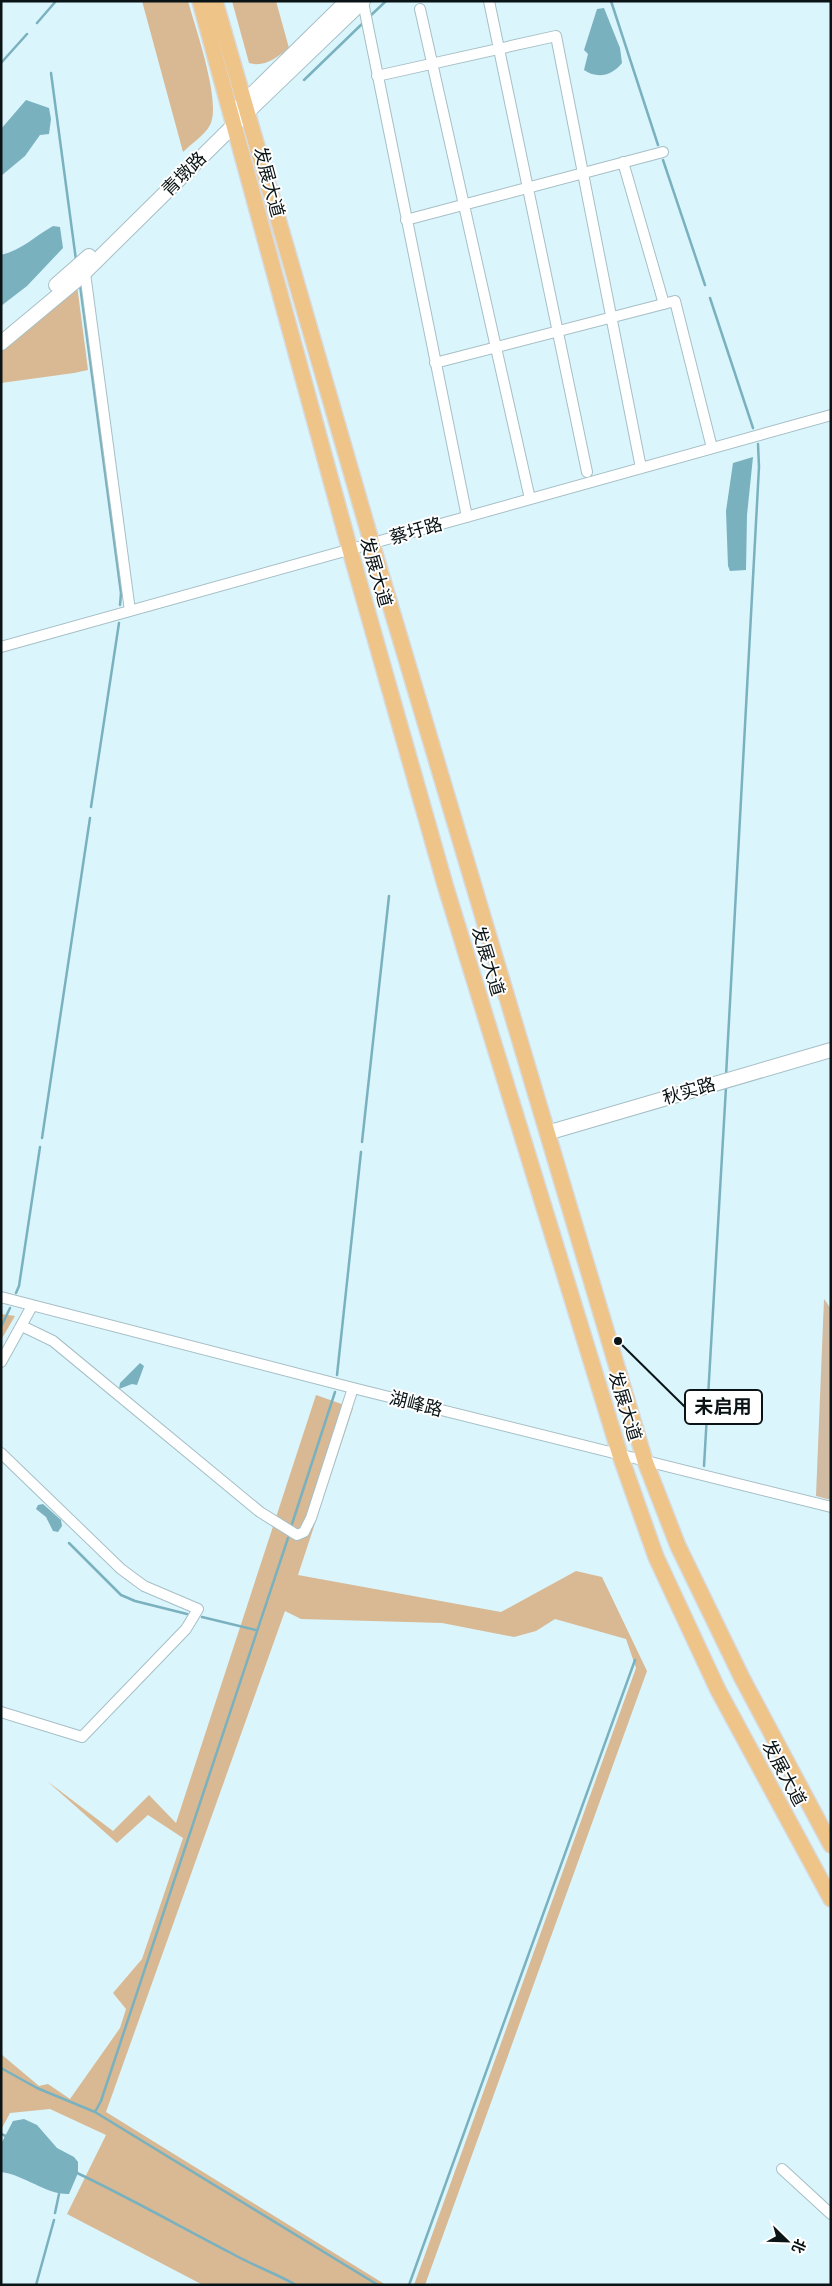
<svg xmlns="http://www.w3.org/2000/svg" width="832" height="2286" font-family="Roboto,'Noto Sans SC',sans-serif">
  <style>
    .green { fill: #d1bba2 }
    .forest { fill: #d8b994 }
    .water { fill: #7ab1bf }
    .lines { fill: none; stroke-linecap: round; stroke-linejoin: round }
    .stream { stroke: #7ab1bf; stroke-width: 2.5 }
    .street-casing { stroke: #a6bfc6; stroke-width: 12 }
    .secondary-casing { stroke: #a6bfc6; stroke-width: 16 }
    .primary-casing { stroke: #d8d9da; stroke-width: 18 }
    .street { stroke: #fff; stroke-width: 10 }
    .secondary { stroke: #fff; stroke-width: 14 }
    .primary { stroke: #eec489; stroke-width: 15 }
    .labels { text-anchor: middle; stroke-width: 4; stroke-linejoin: round; paint-order: stroke }
    .street-label { font-size: 18px; fill: #0a1315; stroke: #fff }
    .leader { fill: none; stroke: #0a1315; stroke-width: 2 }
    .callout-dot { fill: #0a1315; stroke: #fff; stroke-width: 2 }
    .callout { fill: #fff; stroke: #0a1315; stroke-width: 2 }
    .callout-label { font-size: 19px; text-anchor: middle; font-weight: bold; fill: #0a1315 }
  </style>
  <rect width="100%" height="100%" fill="#dbf5fc"/>
  <path class="green" d="M 824,1299 L 831,1309 L 831,1500 L 816,1496 Z"/>
  <path class="forest" d="M 142,1 L 188,1 C 195,27 222,103 210,125 C 205,135 191,144 183,152 Z
    M 232,1 L 276,1 L 289,48 C 277,57 265,68 249,63 Z
    M 77,285 L 88,370 L 74,373 L 1,383 L 1,348 Z
    M 1,1314 L 15,1316 L 1,1340 Z
    M 316,1395 L 353,1408 L 298,1575 L 501,1612 L 576,1571 L 602,1577 L 647,1671 L 425,2285 L 414,2285 L 636,1668 L 626,1639 L 555,1619 L 536,1631 L 514,1637 L 442,1623 L 301,1619 L 285,1611 L 106,2112 L 386,2285 L 203,2285 L 67,2214 L 106,2135 L 50,2109 L 10,2113 L 1,2130 L 1,2054 L 39,2086 L 48,2084 L 70,2099 L 120,2028 L 126,2009 L 113,1993 L 142,1959 L 183,1838 L 148,1815 L 117,1843 L 47,1781 L 113,1831 L 149,1795 L 176,1823 Z"/>
  <path class="water" d="M 604,8 L 620,48 L 622,63 C 612,76 597,79 584,70 L 588,54 L 584,50 L 597,9 Z
    M 26,100 L 49,108 L 51,119 L 49,134 L 40,135 L 25,156 L 1,176 L 1,129 Z
    M 53,226 L 60,227 L 63,248 L 27,286 L 1,306 L 1,255 C 22,250 35,236 53,226 Z
    M 753,457 L 747,515 L 746,570 L 730,571 L 728,566 L 726,511 L 733,463 Z
    M 140,1363 L 144,1366 L 137,1385 L 132,1384 L 119,1389 L 120,1383 Z
    M 43,1504 L 61,1520 L 62,1526 L 58,1532 L 53,1531 L 46,1517 L 36,1509 L 38,1505 Z
    M 24,2119 L 37,2125 L 57,2148 L 74,2157 L 78,2162 L 78,2173 L 69,2194 C 46,2195 25,2175 1,2172 L 1,2144 L 13,2121 Z"/>
  <g class="lines">
    <path class="stream" d="M 611,1 L 658,145
      M 368,18 L 386,1
      M 37,23 L 56,1
      M 1,63 L 27,34
      M 51,73 L 76,260
      M 304,80 L 364,22
      M 663,160 L 705,285
      M 80,285 L 121,593 L 120,605
      M 710,298 L 753,428
      M 91,807 L 119,623
      M 726,1076 L 759,467 L 758,444
      M 42,1138 L 90,818
      M 362,1142 L 389,896
      M 16,1293 L 19,1286 L 40,1147
      M 1,1327 L 10,1308
      M 337,1375 L 361,1152
      M 704,1466 L 726,1087
      M 292,1524 L 335,1392
      M 69,1543 L 121,1595 L 135,1601 L 187,1614
      M 202,1617 L 256,1630
      M 1,2068 L 37,2088 L 95,2112 L 378,2285
      M 95,2112 L 101,2101 L 288,1538
      M 1,2134 L 8,2137
      M 75,2172 C 128,2197 179,2226 231,2253 C 252,2265 275,2273 296,2285
      M 55,2213 L 59,2194
      M 36,2285 L 54,2220
      M 409,2285 L 635,1660"/>
    <defs>
      <path id="street" d="M 489,1 L 587,472
        M 363,2 L 467,517
        M 420,9 L 530,499
        M 377,76 L 556,36 L 641,468
        M 623,162 L 664,304
        M 406,220 L 663,152
        M 85,273 L 130,611
        M 435,363 L 675,301 L 712,448
        M 1,647 L 831,415
        M 1,1297 L 353,1388 L 831,1507
        M 22,1326 L 53,1341 L 260,1512 L 297,1535 L 304,1532 L 311,1518 L 353,1388
        M 1,1362 L 32,1306
        M 1,1453 L 121,1569 L 144,1586 L 198,1609 L 186,1629 L 82,1737 L 1,1712
        M 782,2169 L 831,2214"/>
      <path id="secondary" d="M 237,109 L 347,1
        M 56,285 L 89,256
        M 1,343 L 78,279 L 234,125 L 363,1
        M 547,1133 L 831,1050"/>
      <path id="primary" d="M 200,1 L 350,550 L 446,888 L 620,1455 L 656,1557 L 718,1690 L 831,1899
        M 215,1 L 372,544 L 645,1461 L 678,1546 L 742,1678 L 831,1845"/>
    </defs>
    <use href="#street" class="street-casing"/>
    <use href="#secondary" class="secondary-casing"/>
    <use href="#primary" class="primary-casing"/>
    <use href="#street" class="street"/>
    <use href="#secondary" class="secondary"/>
    <use href="#primary" class="primary"/>
  </g>
  <g class="labels">
    <g class="street-label">
      <text transform="translate(184 174) rotate(-45)" y="6">青墩路</text>
      <text transform="translate(269 182) rotate(75)" y="6">发展大道</text>
      <text transform="translate(416 531) rotate(-16)" y="6">蔡圩路</text>
      <text transform="translate(376 572) rotate(74)" y="6">发展大道</text>
      <text transform="translate(488 961) rotate(73)" y="6">发展大道</text>
      <text transform="translate(689 1091) rotate(-16)" y="6">秋实路</text>
      <text transform="translate(416 1404) rotate(14)" y="6">湖峰路</text>
      <text transform="translate(625 1406) rotate(73)" y="6">发展大道</text>
      <text transform="translate(784 1773) rotate(62)" y="6">发展大道</text>
    </g>
  </g>
  <path class="leader" d="M618 1341L685 1407"/>
  <circle class="callout-dot" cx="618" cy="1341" r="5"/>
  <rect class="callout" x="685" y="1390" width="77" height="34" rx="5"/>
  <g class="callout-label">
    <text x="723" y="1413">未启用</text>
  </g>
  <rect width="832" height="2286" fill="none" stroke="#0a1315" stroke-width="5"/>
  <g transform="translate(787 2241) rotate(113)" stroke="#ffffff" stroke-width="4" paint-order="stroke">
  <path d="M0-4L9 19L0 12L-9 19Z" fill="#0a1315"/>
  <text y="-8" font-size="14" font-weight="bold" text-anchor="middle" fill="#0a1315">北</text>
  </g>
</svg>
